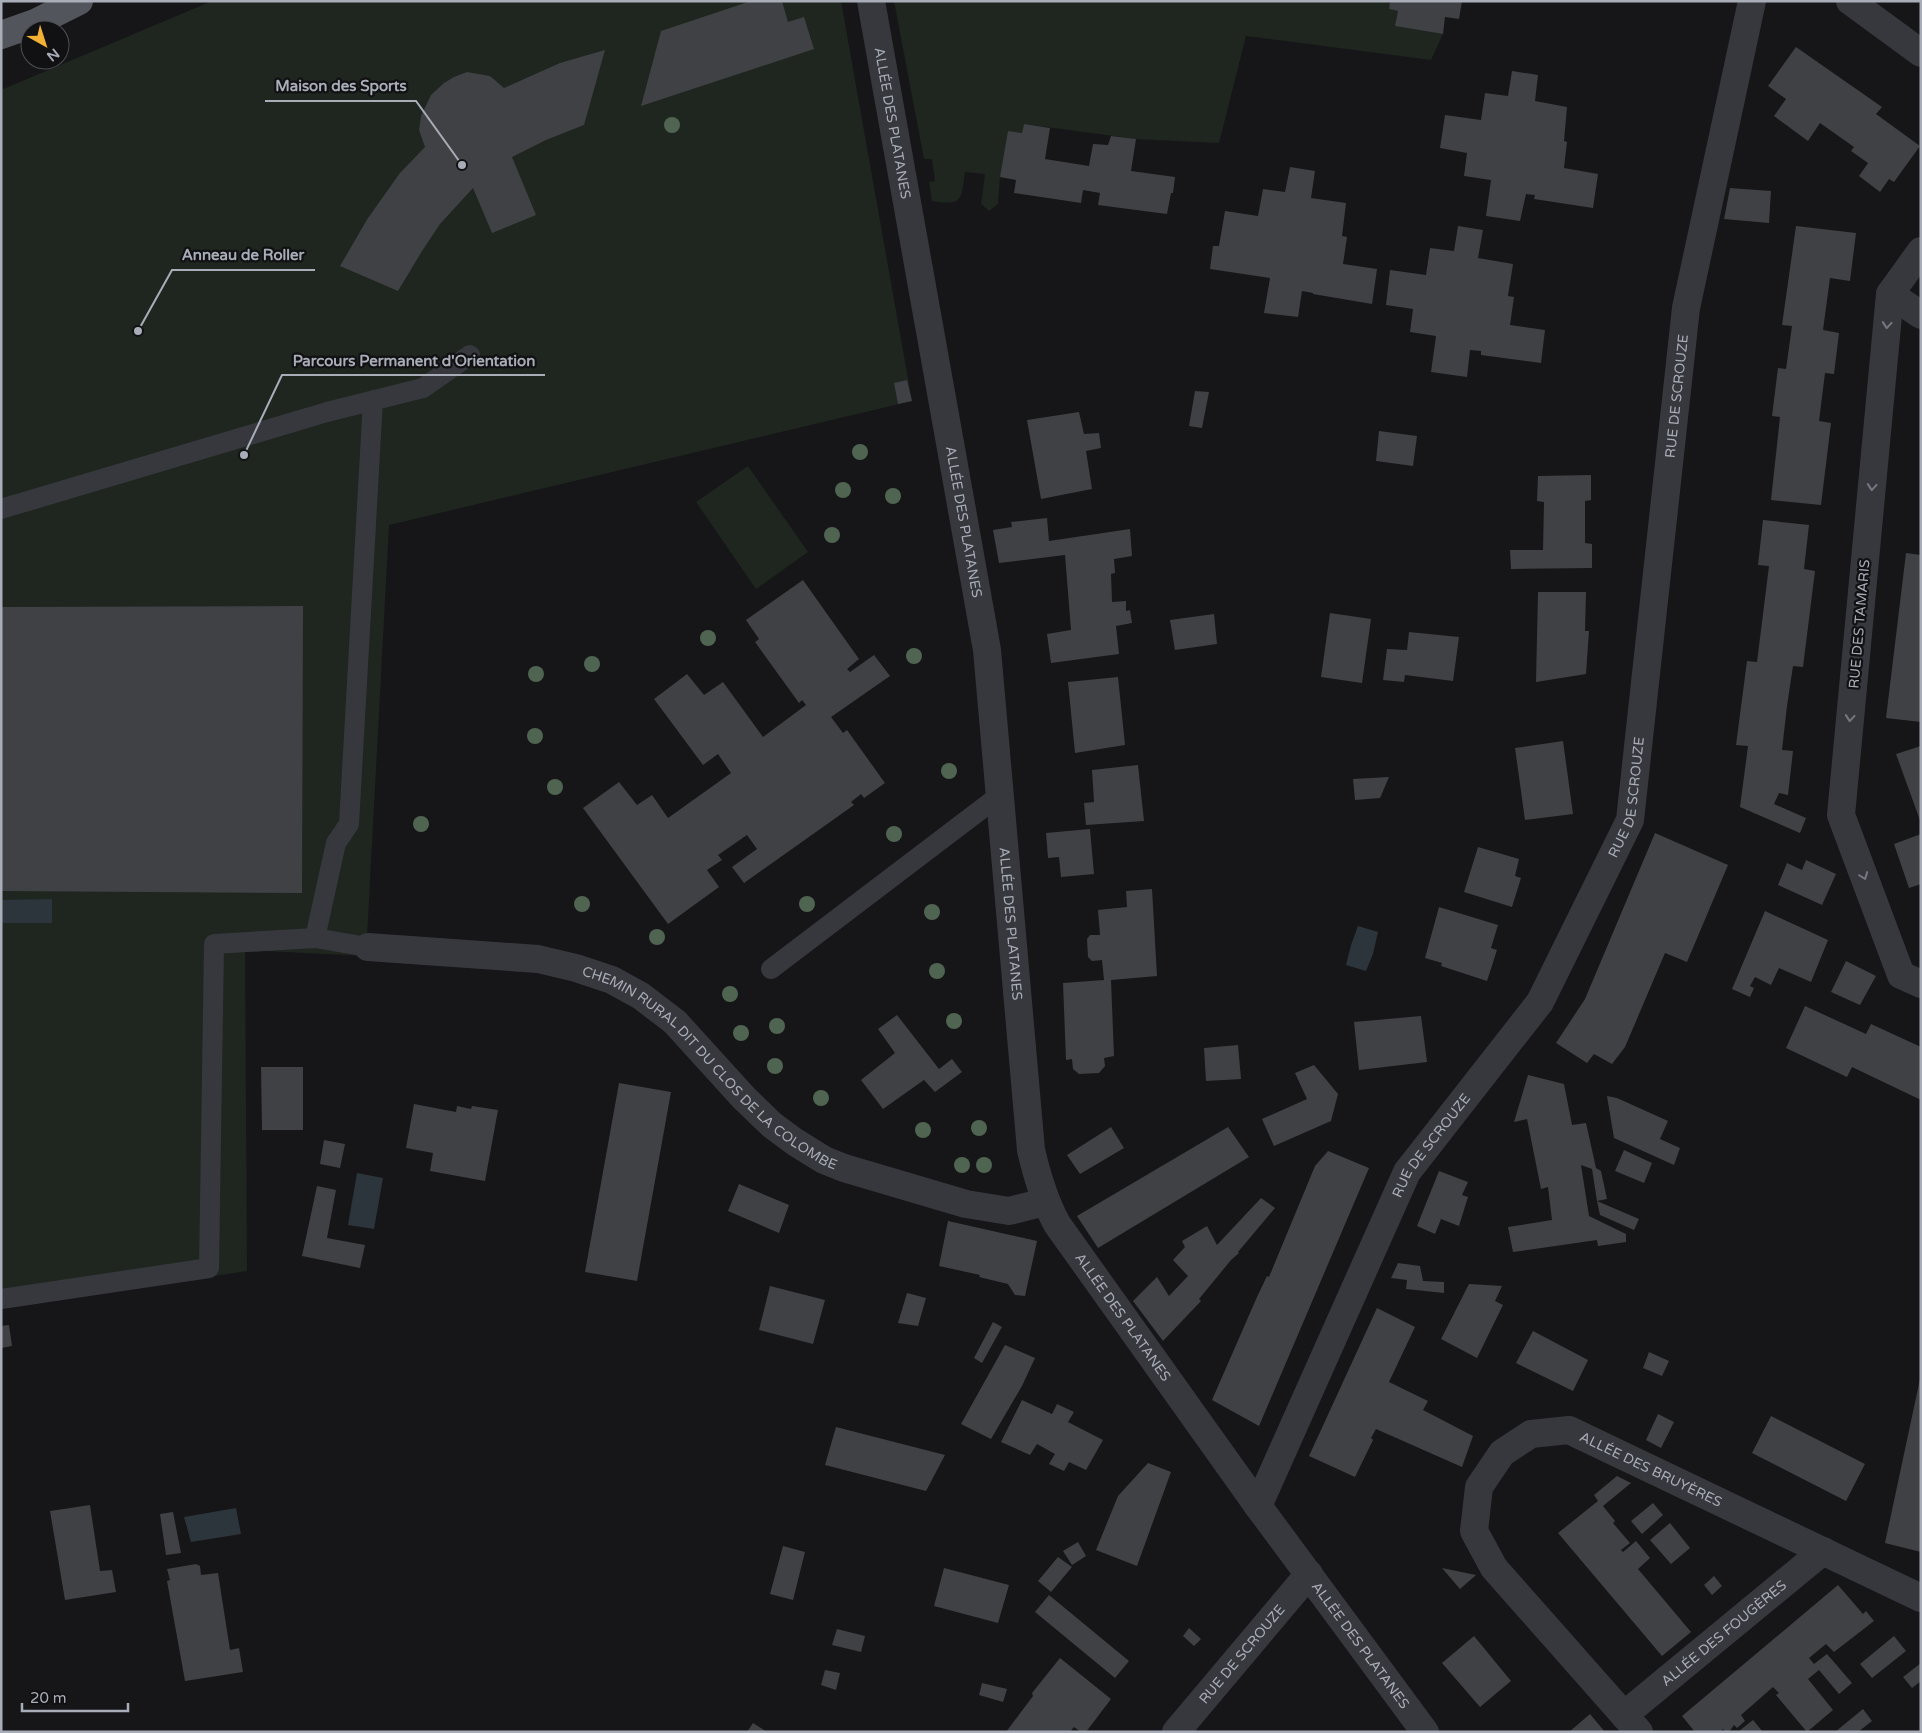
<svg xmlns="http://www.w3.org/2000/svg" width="1922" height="1733" font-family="'Varela Round',sans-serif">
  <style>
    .green { fill: #1e261f }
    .water { fill: #2c353c }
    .building { fill: #404145 }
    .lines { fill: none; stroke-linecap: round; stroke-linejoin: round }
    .service { stroke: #37383d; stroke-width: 20 }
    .minor { stroke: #37383d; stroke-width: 28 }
    .primary { stroke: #53555c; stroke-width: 28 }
    .tree { fill: #506452 }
    .oneway { stroke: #757881 }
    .labels { text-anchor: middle; stroke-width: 4.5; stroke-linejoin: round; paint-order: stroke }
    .street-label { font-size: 14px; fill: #a8adb8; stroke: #111113 }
    .leader { fill: none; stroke: #a8adb8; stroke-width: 2 }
    .callout-dot { fill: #a8adb8; stroke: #111113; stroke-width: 2 }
    .callout-label { font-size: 15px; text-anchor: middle; font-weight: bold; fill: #a8adb8; stroke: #111113; stroke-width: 4.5; stroke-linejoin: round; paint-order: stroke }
  </style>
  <rect width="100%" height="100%" fill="#161618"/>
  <path class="green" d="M 212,1 L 841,1 L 912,401 L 389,525 L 366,956 L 245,950 L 247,1271 L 1,1309 L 1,90 Z
    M 894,1 L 1390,1 L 1389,9 L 1398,11 L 1396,26 L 1443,34 L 1431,60 L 1246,36 L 1219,143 L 1136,139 L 1024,124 L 1022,133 L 1000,177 L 998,204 L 989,211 L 981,204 L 985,174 L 965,172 C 961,200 963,206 932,201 L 929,182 L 935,181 L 932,159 L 924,159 Z
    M 748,466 L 808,552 L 756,589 L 696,502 Z"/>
  <path class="water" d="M 52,899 L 52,923 L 1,923 L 1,900 Z
    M 1358,926 L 1378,932 L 1373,954 L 1366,971 L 1346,965 L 1351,945 Z
    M 357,1173 L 383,1178 L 374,1229 L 348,1225 Z
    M 236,1508 L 241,1534 L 191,1542 L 184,1517 Z"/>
  <path class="building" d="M 751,1 L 782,1 L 788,22 L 804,17 L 814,49 L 641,106 L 661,31 Z
    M 1390,1 L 1462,1 L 1459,19 L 1445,17 L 1443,34 L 1395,26 L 1398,11 L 1389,9 Z
    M 1796,47 L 1882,107 L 1876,114 L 1920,146 L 1894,182 L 1889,179 L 1880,192 L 1859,176 L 1868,163 L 1851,151 L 1854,147 L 1820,123 L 1808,141 L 1774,116 L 1786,99 L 1768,86 Z
    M 605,50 L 584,125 L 546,140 L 512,157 L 536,215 L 492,233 L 473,188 L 440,224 L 422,251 L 398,291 L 340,266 L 368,218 L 400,173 L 425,147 L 419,130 L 421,116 L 431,95 L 444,83 L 454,77 L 467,72 L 490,76 L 504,88 L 560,63 Z
    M 1512,71 L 1538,75 L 1535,101 L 1567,107 L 1564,141 L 1567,142 L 1564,168 L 1598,174 L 1593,208 L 1534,199 L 1535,195 L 1526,194 L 1520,221 L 1486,216 L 1491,180 L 1464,176 L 1467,153 L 1440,148 L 1445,115 L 1481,120 L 1485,93 L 1508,96 Z
    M 1024,124 L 1050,128 L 1045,159 L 1089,166 L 1093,144 L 1108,145 L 1111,136 L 1136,139 L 1131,171 L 1175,177 L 1173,193 L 1171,193 L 1167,214 L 1098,205 L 1100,193 L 1083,190 L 1081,203 L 1014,193 L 1016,180 L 1000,177 L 1008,131 L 1022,133 Z
    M 1290,167 L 1315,171 L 1311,198 L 1346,203 L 1342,236 L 1347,237 L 1343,264 L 1377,269 L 1372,304 L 1313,294 L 1313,293 L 1302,291 L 1298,317 L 1264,313 L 1270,278 L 1210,269 L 1213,246 L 1219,246 L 1225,211 L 1258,216 L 1263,189 L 1285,192 Z
    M 1730,188 L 1771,191 L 1769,223 L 1724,219 Z
    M 1458,226 L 1483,230 L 1478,258 L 1513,264 L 1508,296 L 1514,297 L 1510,325 L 1545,330 L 1541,363 L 1481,355 L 1481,351 L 1470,350 L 1467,377 L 1431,372 L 1436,336 L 1410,332 L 1413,309 L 1386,305 L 1390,270 L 1426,275 L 1430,248 L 1454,251 Z
    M 1796,226 L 1856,233 L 1850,281 L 1830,278 L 1823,330 L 1839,333 L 1834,374 L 1825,373 L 1819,421 L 1831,423 L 1821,505 L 1771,500 L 1780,417 L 1772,416 L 1778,368 L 1786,369 L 1792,326 L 1782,325 Z
    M 907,380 L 912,401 L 898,404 L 894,383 Z
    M 1195,391 L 1209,392 L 1202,428 L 1189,426 Z
    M 1079,412 L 1084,434 L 1099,433 L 1101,448 L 1086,451 L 1092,489 L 1041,499 L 1027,420 Z
    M 1379,431 L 1417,436 L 1413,466 L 1376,461 Z
    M 1591,475 L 1591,500 L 1585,501 L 1585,543 L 1592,544 L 1592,568 L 1511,569 L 1510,550 L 1543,550 L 1544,502 L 1537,501 L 1538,476 Z
    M 1047,518 L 1049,541 L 1130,529 L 1132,556 L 1114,559 L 1115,573 L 1111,574 L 1112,602 L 1126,601 L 1126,611 L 1130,610 L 1132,623 L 1116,626 L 1119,654 L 1051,663 L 1047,634 L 1071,630 L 1065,555 L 999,563 L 993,530 L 1012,527 L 1011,522 Z
    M 1763,520 L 1809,525 L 1804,569 L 1815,571 L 1803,667 L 1793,666 L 1787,706 L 1782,750 L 1793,751 L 1788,795 L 1779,793 L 1774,804 L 1806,818 L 1800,833 L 1740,807 L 1748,746 L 1736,745 L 1747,661 L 1757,662 L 1769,566 L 1758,565 Z
    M 1906,553 L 1921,555 L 1921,722 L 1886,718 Z
    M 803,580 L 859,659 L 847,669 L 850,672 L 874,655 L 890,676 L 831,717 L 843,733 L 847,730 L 885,783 L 864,798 L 861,794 L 851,802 L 854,805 L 744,883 L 732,867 L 757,849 L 747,835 L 718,855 L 722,860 L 707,870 L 719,887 L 668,924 L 583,808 L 619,782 L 637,805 L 652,795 L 668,818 L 731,773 L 718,754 L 703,765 L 654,699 L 687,674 L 704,695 L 723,682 L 763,737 L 806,705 L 802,700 L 799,703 L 755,642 L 759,639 L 746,620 Z
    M 1538,592 L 1586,592 L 1585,631 L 1589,631 L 1586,674 L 1536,682 Z
    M 303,606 L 302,893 L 1,891 L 1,607 Z
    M 1330,613 L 1371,619 L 1362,683 L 1321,677 Z
    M 1214,614 L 1217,644 L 1175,650 L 1170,620 Z
    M 1409,632 L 1459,637 L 1453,681 L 1405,675 L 1404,682 L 1383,680 L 1387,649 L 1407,650 Z
    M 1118,677 L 1125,745 L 1075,753 L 1068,682 Z
    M 1563,741 L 1573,814 L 1525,820 L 1515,748 Z
    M 1921,746 L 1921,823 L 1896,754 Z
    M 1138,765 L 1144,821 L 1086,825 L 1084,803 L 1094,802 L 1092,770 Z
    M 1389,777 L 1380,798 L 1355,800 L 1353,779 Z
    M 1090,829 L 1094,874 L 1061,877 L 1059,857 L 1048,858 L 1046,833 Z
    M 1655,833 L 1728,865 L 1687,962 L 1665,953 L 1625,1047 L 1612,1064 L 1594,1054 L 1587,1063 L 1556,1043 L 1585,999 Z
    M 1921,834 L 1921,884 L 1909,888 L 1894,844 Z
    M 1478,847 L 1519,859 L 1515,876 L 1521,878 L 1512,907 L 1464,892 Z
    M 1806,860 L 1836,874 L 1822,905 L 1778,885 L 1787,863 L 1802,870 Z
    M 1152,889 L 1157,976 L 1111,980 L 1114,1056 L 1104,1058 L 1105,1066 L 1099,1073 L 1079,1074 L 1073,1069 L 1072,1059 L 1066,1060 L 1063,983 L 1104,980 L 1102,960 L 1092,961 L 1088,957 L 1087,939 L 1090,935 L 1100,935 L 1098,910 L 1127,907 L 1126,891 Z
    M 1439,907 L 1498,925 L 1491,948 L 1497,950 L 1487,981 L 1441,966 L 1442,963 L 1425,958 Z
    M 1765,911 L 1828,940 L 1811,982 L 1779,968 L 1771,985 L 1755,977 L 1750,986 L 1754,988 L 1750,997 L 1732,989 Z
    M 1846,961 L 1876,976 L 1860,1005 L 1831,992 Z
    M 1805,1006 L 1866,1034 L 1871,1024 L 1921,1047 L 1921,1100 L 1852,1067 L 1847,1077 L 1786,1048 Z
    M 897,1015 L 939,1069 L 952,1059 L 962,1072 L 935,1092 L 924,1080 L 883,1109 L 861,1080 L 895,1053 L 878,1029 Z
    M 1421,1016 L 1427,1062 L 1359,1070 L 1354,1022 Z
    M 1238,1045 L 1241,1079 L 1206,1081 L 1204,1048 Z
    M 1314,1065 L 1338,1094 L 1331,1121 L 1274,1146 L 1262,1119 L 1307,1099 L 1295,1073 Z
    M 261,1067 L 303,1067 L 303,1130 L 262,1130 Z
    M 1528,1075 L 1564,1084 L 1572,1125 L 1586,1123 L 1596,1168 L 1601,1171 L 1607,1199 L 1597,1201 L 1639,1219 L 1634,1230 L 1600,1215 L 1597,1201 L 1592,1169 L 1581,1165 L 1589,1216 L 1626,1234 L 1626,1242 L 1598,1246 L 1597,1240 L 1513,1252 L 1508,1227 L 1552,1220 L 1548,1187 L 1541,1189 L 1527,1119 L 1514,1122 Z
    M 619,1083 L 671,1092 L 637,1281 L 585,1272 Z
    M 1607,1096 L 1617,1098 L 1668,1121 L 1660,1139 L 1680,1148 L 1674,1165 L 1614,1138 Z
    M 414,1104 L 456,1112 L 457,1106 L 471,1109 L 472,1106 L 498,1110 L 485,1181 L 430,1171 L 433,1153 L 406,1148 Z
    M 1111,1127 L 1124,1148 L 1080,1174 L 1067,1155 Z
    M 1228,1127 L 1249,1157 L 1098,1248 L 1077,1216 Z
    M 324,1140 L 345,1144 L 340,1168 L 320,1164 Z
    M 1624,1150 L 1652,1163 L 1644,1183 L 1615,1171 Z
    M 1328,1151 L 1369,1168 L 1259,1426 L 1212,1400 L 1257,1297 L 1267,1276 L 1269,1277 L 1315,1166 Z
    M 1439,1171 L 1468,1182 L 1462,1195 L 1468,1197 L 1459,1226 L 1441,1219 L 1435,1234 L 1417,1226 Z
    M 739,1184 L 789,1205 L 779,1233 L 728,1211 Z
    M 317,1186 L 336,1190 L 327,1238 L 365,1245 L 360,1268 L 302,1256 Z
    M 1261,1198 L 1275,1208 L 1238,1252 L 1239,1253 L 1231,1260 L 1199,1299 L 1201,1301 L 1163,1341 L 1133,1301 L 1157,1277 L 1169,1296 L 1188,1276 L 1173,1260 L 1185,1247 L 1182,1241 L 1207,1226 L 1217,1245 Z
    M 948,1221 L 1037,1241 L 1025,1296 L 1015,1295 L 1008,1284 L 979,1277 L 980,1275 L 939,1266 Z
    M 1398,1263 L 1420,1266 L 1423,1281 L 1444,1282 L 1444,1293 L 1406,1289 L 1407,1280 L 1391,1278 Z
    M 1469,1284 L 1502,1286 L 1495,1301 L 1503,1305 L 1477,1358 L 1441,1339 Z
    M 770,1286 L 825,1300 L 813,1344 L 759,1330 Z
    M 907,1293 L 926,1298 L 918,1326 L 898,1323 Z
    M 1377,1308 L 1415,1327 L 1389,1382 L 1428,1401 L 1423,1410 L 1473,1436 L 1462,1467 L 1376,1429 L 1371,1438 L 1373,1440 L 1355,1477 L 1309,1456 Z
    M 993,1322 L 1002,1327 L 982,1363 L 974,1358 Z
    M 9,1325 L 12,1346 L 1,1348 L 1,1326 Z
    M 1533,1331 L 1588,1360 L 1573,1391 L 1516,1363 Z
    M 1005,1345 L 1035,1358 L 1022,1386 L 991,1439 L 961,1424 Z
    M 1649,1352 L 1669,1361 L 1662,1376 L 1643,1368 Z
    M 1920,1379 L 1921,1379 L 1921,1552 L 1885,1543 Z
    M 1022,1400 L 1052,1414 L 1057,1404 L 1074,1412 L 1068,1422 L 1103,1440 L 1086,1470 L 1069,1462 L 1064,1471 L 1049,1464 L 1055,1454 L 1037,1444 L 1030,1455 L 1001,1442 Z
    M 1658,1414 L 1674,1422 L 1661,1448 L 1646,1440 Z
    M 1771,1416 L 1865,1464 L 1846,1501 L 1752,1453 Z
    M 836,1427 L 945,1455 L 926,1491 L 825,1465 Z
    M 1148,1463 L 1171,1472 L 1137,1566 L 1096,1550 L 1118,1496 Z
    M 1617,1476 L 1631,1483 L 1603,1506 L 1615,1521 L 1613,1523 L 1630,1543 L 1621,1550 L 1623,1552 L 1636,1541 L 1650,1558 L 1638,1569 L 1691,1632 L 1662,1656 L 1558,1533 L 1598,1501 L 1594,1495 Z
    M 1653,1503 L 1663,1515 L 1642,1534 L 1631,1521 Z
    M 90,1505 L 100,1571 L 112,1570 L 116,1592 L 65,1600 L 50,1511 Z
    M 173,1512 L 181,1553 L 166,1555 L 160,1514 Z
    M 1670,1523 L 1690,1548 L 1671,1564 L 1650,1540 Z
    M 1078,1542 L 1086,1556 L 1072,1565 L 1063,1551 Z
    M 783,1546 L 805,1552 L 793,1600 L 770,1594 Z
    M 1058,1557 L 1072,1567 L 1051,1592 L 1038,1581 Z
    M 196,1564 L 200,1566 L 201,1575 L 218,1573 L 230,1650 L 239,1648 L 243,1672 L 185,1681 L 167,1581 L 170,1580 L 167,1569 Z
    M 944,1568 L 1009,1585 L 998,1623 L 934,1606 Z
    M 1442,1568 L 1476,1575 L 1460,1589 Z
    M 1714,1576 L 1722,1586 L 1712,1595 L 1704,1585 Z
    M 1838,1585 L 1863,1614 L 1866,1611 L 1874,1621 L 1834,1652 L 1826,1644 L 1809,1658 L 1814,1664 L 1827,1654 L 1852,1683 L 1839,1694 L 1819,1670 L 1808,1679 L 1833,1710 L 1807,1732 L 1776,1695 L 1779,1693 L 1773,1687 L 1741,1715 L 1745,1721 L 1737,1728 L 1734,1725 L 1729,1732 L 1725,1732 L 1723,1729 L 1720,1732 L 1695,1732 L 1682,1716 Z
    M 1049,1595 L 1129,1661 L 1115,1678 L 1035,1612 Z
    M 1189,1628 L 1201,1639 L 1194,1646 L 1183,1636 Z
    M 837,1629 L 865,1636 L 861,1652 L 832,1645 Z
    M 1474,1636 L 1511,1681 L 1480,1707 L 1442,1663 Z
    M 1894,1636 L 1906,1651 L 1872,1678 L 1860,1664 Z
    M 1060,1658 L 1111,1699 L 1086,1732 L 1081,1732 L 1074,1727 L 1070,1732 L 1006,1732 L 1033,1696 L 1032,1693 Z
    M 1921,1663 L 1921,1681 L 1912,1688 L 1903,1677 Z
    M 825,1670 L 840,1673 L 836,1690 L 821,1685 Z
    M 982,1683 L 1007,1689 L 1003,1702 L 979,1695 Z
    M 1863,1709 L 1872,1721 L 1858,1732 L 1835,1732 Z
    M 1590,1714 L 1605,1732 L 1569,1732 Z
    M 1753,1720 L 1763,1732 L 1740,1732 L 1739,1731 Z
    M 753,1723 L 767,1732 L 747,1732 Z"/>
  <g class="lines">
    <path class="service" d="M 1,509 L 327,412 L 423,388 L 470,355
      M 315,938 L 368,947
      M 771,969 L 1000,795
      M 1,1299 L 209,1268 L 214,944 L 315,938 L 336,843 L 349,824 L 373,400"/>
    <g class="minor">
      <path id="s1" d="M 871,1 L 987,650 L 1031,1150 C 1037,1176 1044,1200 1057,1224 L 1258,1506 L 1425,1732"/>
      <path d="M 1850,1 L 1921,53"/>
      <path d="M 1921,251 L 1890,294 L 1841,815 L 1901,975 L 1921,984"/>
      <path d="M 1890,294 L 1921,315"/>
      <path id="s2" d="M 368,947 L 538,959 L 576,968 L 612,980 L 641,996 L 675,1022 L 744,1098 L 772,1125 L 795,1142 L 824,1160 L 844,1168 L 966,1204 L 1009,1211 L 1045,1202"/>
      <path id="s3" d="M 1258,1506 L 1407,1172 L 1540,1002 L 1630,820 L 1686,308 L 1752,1"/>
      <path id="s4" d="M 1624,1715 L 1823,1551"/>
      <path id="s5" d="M 1176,1732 L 1309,1574"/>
      <path id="s6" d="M 1639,1732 L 1494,1568 L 1474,1531 L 1479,1487 L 1502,1453 L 1531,1434 L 1569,1430 L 1921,1598"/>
    </g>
    <path class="primary" d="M 1,35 L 35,23 L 79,1"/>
  </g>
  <g class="tree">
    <circle cx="672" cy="125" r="8"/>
    <circle cx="860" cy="452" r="8"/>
    <circle cx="843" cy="490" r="8"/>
    <circle cx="893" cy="496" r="8"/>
    <circle cx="832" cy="535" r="8"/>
    <circle cx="708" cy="638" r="8"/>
    <circle cx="914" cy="656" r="8"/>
    <circle cx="592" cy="664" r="8"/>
    <circle cx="536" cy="674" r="8"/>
    <circle cx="535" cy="736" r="8"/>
    <circle cx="949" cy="771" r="8"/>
    <circle cx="555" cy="787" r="8"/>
    <circle cx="421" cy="824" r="8"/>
    <circle cx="894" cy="834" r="8"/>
    <circle cx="582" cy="904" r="8"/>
    <circle cx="807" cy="904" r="8"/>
    <circle cx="932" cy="912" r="8"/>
    <circle cx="657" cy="937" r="8"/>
    <circle cx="937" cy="971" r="8"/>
    <circle cx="730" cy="994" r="8"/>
    <circle cx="954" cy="1021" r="8"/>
    <circle cx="777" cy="1026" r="8"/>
    <circle cx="741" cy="1033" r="8"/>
    <circle cx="775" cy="1066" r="8"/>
    <circle cx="821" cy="1098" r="8"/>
    <circle cx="979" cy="1128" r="8"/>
    <circle cx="923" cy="1130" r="8"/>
    <circle cx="962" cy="1165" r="8"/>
    <circle cx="984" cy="1165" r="8"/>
  </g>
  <defs><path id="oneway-chevron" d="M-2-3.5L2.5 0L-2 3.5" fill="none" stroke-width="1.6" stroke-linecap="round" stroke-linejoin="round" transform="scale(1.25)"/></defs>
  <g class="oneway">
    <use href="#oneway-chevron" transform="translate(1887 325) rotate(95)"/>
    <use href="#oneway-chevron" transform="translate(1872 487) rotate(95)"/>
    <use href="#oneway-chevron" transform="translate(1850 718) rotate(95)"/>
    <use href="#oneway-chevron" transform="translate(1864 876) rotate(69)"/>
  </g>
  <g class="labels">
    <g class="street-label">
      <text dy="5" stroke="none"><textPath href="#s1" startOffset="124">ALLÉE DES PLATANES</textPath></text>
      <text dy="5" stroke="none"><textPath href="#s3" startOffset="1211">RUE DE SCROUZE</textPath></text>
      <text dy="5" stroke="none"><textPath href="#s1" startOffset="529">ALLÉE DES PLATANES</textPath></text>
      <text transform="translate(1859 624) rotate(-85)" y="5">RUE DES TAMARIS</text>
      <text dy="5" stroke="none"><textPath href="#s3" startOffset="806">RUE DE SCROUZE</textPath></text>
      <text dy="5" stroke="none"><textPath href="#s1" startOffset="934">ALLÉE DES PLATANES</textPath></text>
      <text dy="5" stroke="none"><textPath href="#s2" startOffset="379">CHEMIN RURAL DIT DU CLOS DE LA COLOMBE</textPath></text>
      <text dy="5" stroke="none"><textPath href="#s3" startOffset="401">RUE DE SCROUZE</textPath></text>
      <text dy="5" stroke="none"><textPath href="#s1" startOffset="1354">ALLÉE DES PLATANES</textPath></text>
      <text dy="5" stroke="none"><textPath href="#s6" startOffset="510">ALLÉE DES BRUYÈRES</textPath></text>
      <text dy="5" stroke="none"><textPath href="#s4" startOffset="129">ALLÉE DES FOUGÈRES</textPath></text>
      <text dy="5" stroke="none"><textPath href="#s1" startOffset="1759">ALLÉE DES PLATANES</textPath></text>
      <text dy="5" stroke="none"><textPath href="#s5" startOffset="102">RUE DE SCROUZE</textPath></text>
    </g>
  </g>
  <path class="leader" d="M462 165L416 101H265M138 331L172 270H315M244 455L282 375H545"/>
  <g class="callout-dot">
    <circle cx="462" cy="165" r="5"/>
    <circle cx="138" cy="331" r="5"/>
    <circle cx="244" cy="455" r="5"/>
  </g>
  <g class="callout-label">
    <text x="341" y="91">Maison des Sports</text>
    <text x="243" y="260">Anneau de Roller</text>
    <text x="414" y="366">Parcours Permanent d'Orientation</text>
  </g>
  <rect width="1922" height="1733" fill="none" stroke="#a8adb8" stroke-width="5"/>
  <g transform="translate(45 45) rotate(141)"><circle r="24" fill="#111113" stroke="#4d4f55"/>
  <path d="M0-4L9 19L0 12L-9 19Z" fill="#f2b134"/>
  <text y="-8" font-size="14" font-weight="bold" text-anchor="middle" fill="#a8adb8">N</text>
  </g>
  <path d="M22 1703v8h106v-8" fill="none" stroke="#a8adb8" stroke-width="2.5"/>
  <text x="30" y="1703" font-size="15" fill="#a8adb8" stroke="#111113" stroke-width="4" paint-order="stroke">20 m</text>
</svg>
